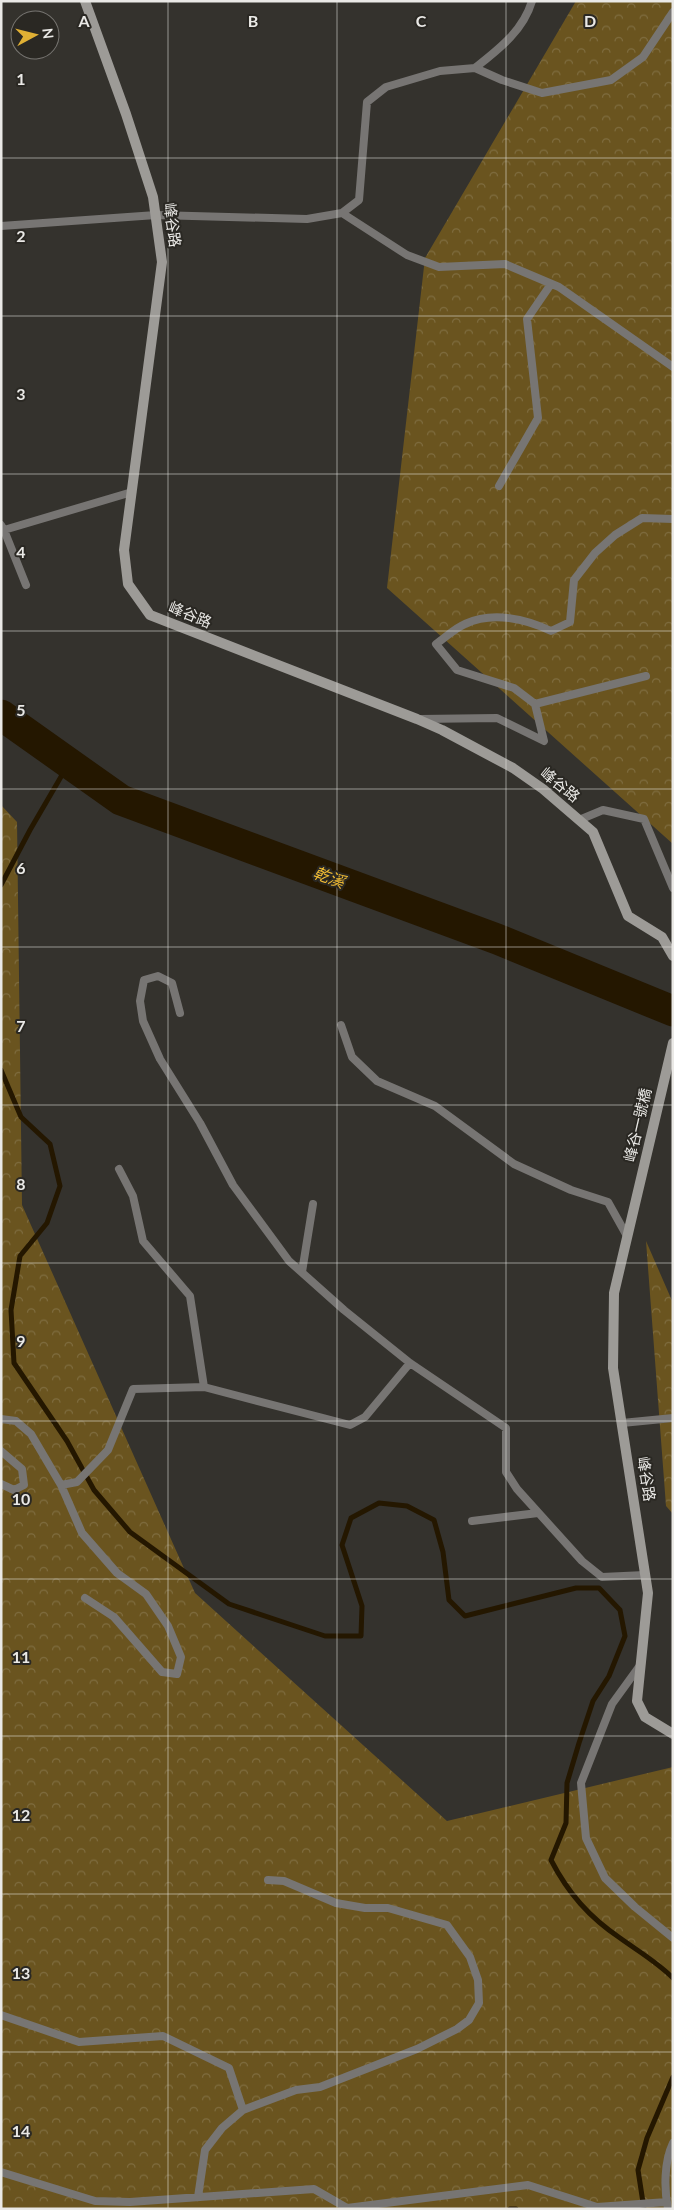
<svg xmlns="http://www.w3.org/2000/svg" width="674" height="2210" font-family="Lato,'Noto Sans TC',sans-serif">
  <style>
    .forest { fill: url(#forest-crowns) }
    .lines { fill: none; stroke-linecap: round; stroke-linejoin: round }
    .stream { stroke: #241700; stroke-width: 5 }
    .river { stroke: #241700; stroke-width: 31 }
    .lane { stroke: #777573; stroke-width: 8 }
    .secondary { stroke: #9d9b97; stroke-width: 10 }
    .grid { fill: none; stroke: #eae9e6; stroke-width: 1; stroke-opacity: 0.55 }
    .labels { text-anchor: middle; stroke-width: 4; stroke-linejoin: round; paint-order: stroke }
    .street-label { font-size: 15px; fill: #eae9e6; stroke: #2a2823 }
    .water-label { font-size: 16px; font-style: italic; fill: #f1bc33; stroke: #2a2823 }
    .grid-label { font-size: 16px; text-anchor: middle; font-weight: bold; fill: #eae9e6; stroke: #2a2823; stroke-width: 4; stroke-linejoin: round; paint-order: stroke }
  </style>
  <defs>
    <pattern id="forest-crowns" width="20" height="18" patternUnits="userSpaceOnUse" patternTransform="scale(1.25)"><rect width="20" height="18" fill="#6a541f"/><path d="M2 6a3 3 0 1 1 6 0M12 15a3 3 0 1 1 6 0" fill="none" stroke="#7f6d40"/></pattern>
  </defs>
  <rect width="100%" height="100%" fill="#34322d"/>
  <path class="forest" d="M 576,1 L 673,1 L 673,844 L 387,588 L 425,258 Z
    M 1,805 L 17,822 L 22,1205 L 195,1593 L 447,1821 L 673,1767 L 673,2209 L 1,2209 Z
    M 646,1241 L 673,1303 L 673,1514 L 666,1506 Z"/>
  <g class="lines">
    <path class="stream" d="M 1,885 L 30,830 L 69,763
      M 1,1070 L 21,1117 L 50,1144 L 60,1186 L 47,1223 L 20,1256 L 11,1310 L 14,1363 L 67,1441 L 94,1490 L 130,1532 L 229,1604 L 325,1636 L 361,1636 L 362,1606 L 342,1545 L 351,1518 L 379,1503 L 407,1506 L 434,1520 L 443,1552 L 449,1600 L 465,1616 L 576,1588 L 599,1588 L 620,1610 L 625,1636 L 609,1676 L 593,1701 L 579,1743 L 567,1783 L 566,1823 L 551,1860 C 568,1893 589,1917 620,1938 C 638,1951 657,1962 673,1978
      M 510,2209 L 516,2209
      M 644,2209 L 638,2170 L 647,2138 L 673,2077"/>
    <path class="river" d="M 1,715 L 121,800 L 497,939 L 673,1011"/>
    <path class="lane" d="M 475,68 C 499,49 523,31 532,1
      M 342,213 L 407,255 L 439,267 L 505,264 L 559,287 L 673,367
      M 1,226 L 156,215 L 307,219 L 342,213 L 359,200 L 367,102 L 386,87 L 440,71 L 475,68 L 502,80 L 542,93 L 611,80 L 643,57 L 673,12
      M 499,486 L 538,418 L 527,319 L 551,284
      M 1,525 L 4,530 L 132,492
      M 4,530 L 26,585
      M 535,704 L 646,676
      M 420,719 L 497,718 L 544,741 L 535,704 L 514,688 L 457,670 L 436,644 C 445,638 455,628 465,624 C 493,611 526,619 551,631 L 570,622 L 574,580 L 595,553 L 615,535 L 642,518 L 673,519
      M 579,820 L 603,810 L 644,819 L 673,888
      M 180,1013 L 172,983 L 158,976 L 144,980 L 140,1001 L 143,1021 L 160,1059 L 200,1123 L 233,1185 L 289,1261 L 344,1310 L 410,1363 L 506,1428 L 506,1472 L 517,1489 L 582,1561 L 602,1577 L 645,1575
      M 341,1025 L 352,1057 L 377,1081 L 435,1106 L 514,1164 L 571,1190 L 608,1202 L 627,1236
      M 119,1169 L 133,1196 L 143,1241 L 190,1296 L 204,1387
      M 302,1272 L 313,1204
      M 1,1419 L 16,1421 L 31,1434 L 61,1485 L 77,1482 L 108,1450 L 133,1389 L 204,1387 L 350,1425 L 365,1417 L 410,1363
      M 622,1423 L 673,1418
      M 1,1451 L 22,1469 L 24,1485 L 14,1490 L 1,1484
      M 61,1485 L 82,1533 L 117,1573 L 146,1594 L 168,1626 L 181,1657 L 177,1674 L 162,1672 L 114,1617 L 85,1598
      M 472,1521 L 538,1513
      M 641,1664 L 612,1704 L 581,1783 L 586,1838 L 605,1878 L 635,1907 L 673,1938
      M 1,2015 L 79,2042 L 163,2036 L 229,2068 L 243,2110
      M 1,2172 L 95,2201 L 130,2202 L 314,2189 L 347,2208 L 528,2185 L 597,2207 L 667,2202
      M 198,2197 L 205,2150 L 222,2128 L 243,2110 L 296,2090 L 320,2087 L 417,2049 L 457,2029 L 469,2020 L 479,2003 L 478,1980 L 470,1957 L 447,1925 L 388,1908 L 365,1908 L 336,1903 L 284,1881 L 268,1880
      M 668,2209 C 664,2189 664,2162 673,2143"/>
    <path class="secondary" d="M 85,1 L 126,114 L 153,197 L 162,262 L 124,550 L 128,584 L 150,615 L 417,719 L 442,730 L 513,768 L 543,789 L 593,832 L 628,916 L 662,937 L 673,956
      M 673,1043 L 614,1293 L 613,1368 L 648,1593 L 637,1701 L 645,1717 L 673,1734"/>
  </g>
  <path class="grid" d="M 168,1 L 168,2209M 337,1 L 337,2209M 506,1 L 506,2209M 1,158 L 673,158M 1,316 L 673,316M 1,474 L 673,474M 1,631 L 673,631M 1,789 L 673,789M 1,947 L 673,947M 1,1105 L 673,1105M 1,1263 L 673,1263M 1,1421 L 673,1421M 1,1579 L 673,1579M 1,1736 L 673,1736M 1,1894 L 673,1894M 1,2052 L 673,2052"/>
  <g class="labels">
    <g class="street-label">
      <text transform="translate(172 225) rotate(82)" y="5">峰谷路</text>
      <text transform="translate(190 615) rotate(22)" y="5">峰谷路</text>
      <text transform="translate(560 785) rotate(39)" y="5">峰谷路</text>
      <text transform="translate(638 1125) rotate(-77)" y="5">峰谷一號橋</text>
      <text transform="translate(646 1479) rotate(81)" y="5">峰谷路</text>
    </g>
    <g class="water-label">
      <text transform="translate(329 877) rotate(20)" y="6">乾溪</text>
    </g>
  </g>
  <g class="grid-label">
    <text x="84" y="27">A</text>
    <text x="253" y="27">B</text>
    <text x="421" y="27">C</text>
    <text x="590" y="27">D</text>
    <text x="21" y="85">1</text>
    <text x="21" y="242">2</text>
    <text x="21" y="400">3</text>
    <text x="21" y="558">4</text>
    <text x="21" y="716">5</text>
    <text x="21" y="874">6</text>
    <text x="21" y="1032">7</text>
    <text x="21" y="1190">8</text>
    <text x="21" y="1347">9</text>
    <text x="21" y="1505">10</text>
    <text x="21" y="1663">11</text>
    <text x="21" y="1821">12</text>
    <text x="21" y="1979">13</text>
    <text x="21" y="2137">14</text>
  </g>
  <rect width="674" height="2210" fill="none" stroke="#eae9e6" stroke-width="5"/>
  <g transform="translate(35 35) rotate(83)"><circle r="24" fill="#2a2823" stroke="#777571"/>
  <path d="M0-4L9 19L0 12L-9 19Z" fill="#e0b034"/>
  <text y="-8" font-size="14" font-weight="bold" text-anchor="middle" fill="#eae9e6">N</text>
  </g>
</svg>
